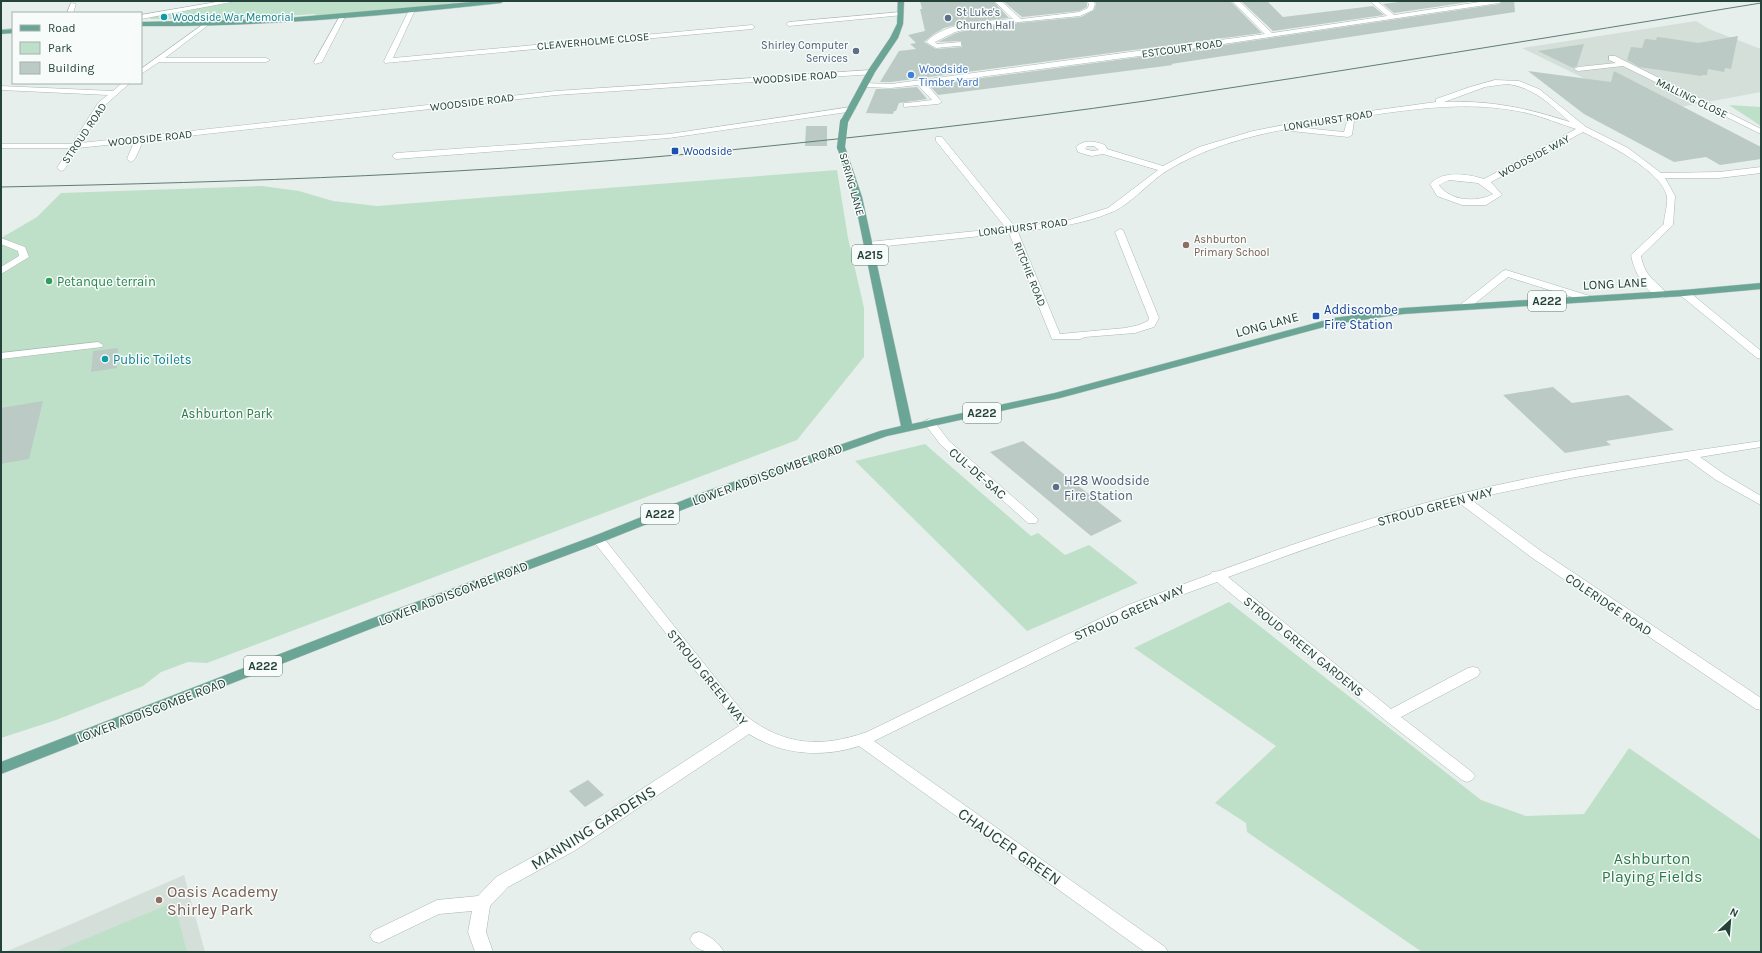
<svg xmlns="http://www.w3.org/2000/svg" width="1762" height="953" font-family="Karla,sans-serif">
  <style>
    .built { fill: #d4dfda }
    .green { fill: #bfe0c8 }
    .building { fill: #bbcac4 }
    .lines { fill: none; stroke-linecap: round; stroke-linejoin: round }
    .minor-casing { stroke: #a8b8b2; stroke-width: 1 }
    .major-casing { stroke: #c2cac8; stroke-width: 1 }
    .minor { fill: #fff; fill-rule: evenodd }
    .major { fill: #6aa596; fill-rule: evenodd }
    .tram { stroke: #5f7d75; stroke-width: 1 }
    .major-bridge-casing { stroke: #c2cac8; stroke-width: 8; stroke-linecap: butt }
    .major-bridge { stroke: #6aa596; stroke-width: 8 }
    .culture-dot { fill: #0f9aa8; stroke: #f7fbf9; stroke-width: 1.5 }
    .service-dot { fill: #5c6f8a; stroke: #f7fbf9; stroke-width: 1.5 }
    .shop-dot { fill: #3f7fe0; stroke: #f7fbf9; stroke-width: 1.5 }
    .transit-dot { fill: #1a4fb4; stroke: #f7fbf9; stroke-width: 1.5 }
    .education-dot { fill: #8d6e63; stroke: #f7fbf9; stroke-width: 1.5 }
    .leisure-dot { fill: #2e9e5b; stroke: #f7fbf9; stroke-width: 1.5 }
    .labels { text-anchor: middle; stroke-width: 3; stroke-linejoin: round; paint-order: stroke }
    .far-service-label { font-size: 11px; fill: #4e5e75; stroke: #f7fbf9; text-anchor: start }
    .far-culture-label { font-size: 11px; fill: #0d838f; stroke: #f7fbf9; text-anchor: start }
    .far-street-label { font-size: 11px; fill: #24423a; stroke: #f7fbf9 }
    .far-shop-label { font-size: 11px; fill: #366cbe; stroke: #f7fbf9; text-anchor: start }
    .far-transit-label { font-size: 11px; fill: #164399; stroke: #f7fbf9; text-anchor: start }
    .far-education-label { font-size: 11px; fill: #785e54; stroke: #f7fbf9; text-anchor: start }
    .shield { fill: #f7fbf9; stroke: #637a73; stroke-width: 1 }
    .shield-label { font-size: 12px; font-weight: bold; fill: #24423a }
    .leisure-label { font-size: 13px; fill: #27864d; stroke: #f7fbf9; text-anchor: start }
    .street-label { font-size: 13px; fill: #24423a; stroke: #f7fbf9 }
    .transit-label { font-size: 13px; fill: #164399; stroke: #f7fbf9; text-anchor: start }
    .culture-label { font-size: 13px; fill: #0d838f; stroke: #f7fbf9; text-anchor: start }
    .park-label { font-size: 13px; fill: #2d7a4b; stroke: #f7fbf9 }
    .service-label { font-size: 13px; fill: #4e5e75; stroke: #f7fbf9; text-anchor: start }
    .near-street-label { font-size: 16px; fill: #24423a; stroke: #f7fbf9 }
    .near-park-label { font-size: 16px; fill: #2d7a4b; stroke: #f7fbf9 }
    .near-education-label { font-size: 16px; fill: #785e54; stroke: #f7fbf9; text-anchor: start }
  </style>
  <rect width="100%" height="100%" fill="#e6efeb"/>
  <path class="built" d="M 1696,21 L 1709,29 L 1761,49 L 1761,92 L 1653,112 L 1522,48 Z
    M 184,875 L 205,952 L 5,952 L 69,925 Z"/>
  <path class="green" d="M 241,1 L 475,1 L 319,16 L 314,14 L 238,19 L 149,19 L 156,15 Z
    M 1729,105 L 1761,107 L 1761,126 Z
    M 837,170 L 848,238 L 864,308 L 864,357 L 797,440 L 207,663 L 188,662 L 161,672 L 143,686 L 56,720 L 1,738 L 1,238 L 37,217 L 61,193 L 262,186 L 299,191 L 333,201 L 377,206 Z
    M 925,444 L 1031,536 L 1038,533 L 1065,555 L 1089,545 L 1138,583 L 1027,631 L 855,461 Z
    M 1229,602 L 1481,800 L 1526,816 L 1584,814 L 1629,748 L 1761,840 L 1761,952 L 1422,952 L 1247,832 L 1246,823 L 1215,803 L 1276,746 L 1134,648 Z
    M 174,902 L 187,952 L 54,952 Z"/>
  <path class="building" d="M 920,1 L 993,1 L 1009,18 L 967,22 L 944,28 L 934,34 L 924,42 L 936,49 L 962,47 L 961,41 L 938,42 L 956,33 L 979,27 L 1081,17 L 1094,10 L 1096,4 L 1095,1 L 1230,1 L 1262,33 L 891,82 L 880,82 L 899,51 L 916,49 L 910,44 L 916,43 L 908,35 L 925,31 L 920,9 L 922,9 Z
    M 1003,1 L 1086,1 L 1087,4 L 1087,7 L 1079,11 L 1022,17 Z
    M 1241,1 L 1267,1 L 1283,17 L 1373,6 L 1384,15 L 1273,31 Z
    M 1407,1 L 1476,1 L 1394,13 L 1383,4 Z
    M 1503,1 L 1514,1 L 1515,12 L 1171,64 L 1173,65 L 938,95 L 929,85 L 1170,53 L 1499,4 Z
    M 1738,36 L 1731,69 L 1725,68 L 1724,72 L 1708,69 L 1707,75 L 1702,75 L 1701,76 L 1639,67 L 1627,60 L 1631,47 L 1642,48 L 1645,39 L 1656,40 L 1657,37 L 1666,38 L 1698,43 Z
    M 1584,44 L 1577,66 L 1573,68 L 1538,51 Z
    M 1528,71 L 1611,82 L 1614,71 L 1761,147 L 1761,159 L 1720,165 L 1706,157 L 1674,162 L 1584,114 Z
    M 917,87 L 927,99 L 899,103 L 896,111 L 894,111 L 893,114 L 866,113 L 876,89 L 891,89 Z
    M 806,126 L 827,126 L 827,146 L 805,146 Z
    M 118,348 L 117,368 L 91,372 L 93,351 Z
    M 1553,387 L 1572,403 L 1628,395 L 1674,430 L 1606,441 L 1611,445 L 1565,453 L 1503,395 Z
    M 43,401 L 29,459 L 1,464 L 1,408 Z
    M 1023,441 L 1122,521 L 1091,536 L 990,452 Z
    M 588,780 L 604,795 L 585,807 L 569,791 Z"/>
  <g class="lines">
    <defs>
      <path id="minor" d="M 222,1 L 237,1 L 141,19 L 141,15 Z
        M 994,1 L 1001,1 L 1021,19 L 1079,12 L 1088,8 L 1089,4 L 1087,1 L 1093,1 L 1095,4 L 1093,10 L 1080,16 L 979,26 L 955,32 L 935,42 L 937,44 L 961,42 L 961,46 L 958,46 L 936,48 L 926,42 C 947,21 986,21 1013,19 Z
        M 1232,1 L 1239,1 L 1272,33 L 1387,16 L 1370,1 L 1377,1 L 1394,15 L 1486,1 L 1502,1 L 1499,3 L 1170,52 L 926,84 L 942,102 L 938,104 L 904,107 L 904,103 L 907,103 L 932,100 L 918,85 L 891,88 L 864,87 L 860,85 L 864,83 L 891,84 L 1265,34 Z
        M 71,3 L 76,4 L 73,13 L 67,13 Z
        M 412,8 L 415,10 L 393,58 L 752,25 L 755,27 L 752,29 L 385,63 L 384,61 L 409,10 Z
        M 901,12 L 903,13 L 903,15 L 789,26 L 786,24 L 789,22 Z
        M 340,16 L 345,17 L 322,62 L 315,64 L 314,62 Z
        M 205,23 L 207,24 L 207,26 L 165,58 L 266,58 L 270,60 L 266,62 L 159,62 L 141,74 L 141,69 Z
        M 1609,56 L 1615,56 L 1761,129 L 1761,134 L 1623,66 L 1578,71 L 1574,69 L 1578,67 L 1616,63 L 1609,60 Z
        M 871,70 L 875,72 L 874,74 L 556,95 L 143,141 L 135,159 L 131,162 L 127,159 L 134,142 L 78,148 L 64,170 L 61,171 L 57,168 L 69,148 L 1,148 L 1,144 L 72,144 L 98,103 L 108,95 L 1,90 L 1,86 L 113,91 L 122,83 L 130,83 L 104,106 L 81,143 L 556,91 Z
        M 1495,80 L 1519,81 L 1539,89 L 1586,127 L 1628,148 L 1661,173 L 1719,172 L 1761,167 L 1761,173 L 1719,178 L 1665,178 L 1675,196 L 1673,225 L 1641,256 C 1645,278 1656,280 1668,295 L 1663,298 C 1645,294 1634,271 1631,255 L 1664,224 C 1664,216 1668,205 1667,197 C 1663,171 1605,143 1583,132 L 1491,182 L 1502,195 L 1486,205 L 1462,205 L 1437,196 L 1430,184 C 1443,170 1468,174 1484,179 L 1576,129 C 1560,124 1544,117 1527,113 C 1470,100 1414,109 1358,117 L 1354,121 L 1352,135 L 1348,137 L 1291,131 L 1287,129 C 1245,137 1205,148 1168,170 C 1151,180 1129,206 1112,212 C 1081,225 1051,228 1018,232 L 1060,334 L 1125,328 L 1139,325 L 1148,321 L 1149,318 L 1115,232 L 1120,229 L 1123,230 L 1159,318 L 1154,327 L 1135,333 L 1085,337 L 1080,339 L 1052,339 L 1009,233 L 868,248 L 863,245 L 868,242 L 1006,228 L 936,141 L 936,137 L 942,137 L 1015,227 L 1066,221 L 1108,208 L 1158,170 L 1103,154 L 1092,156 L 1084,154 L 1078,152 L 1076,147 C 1084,139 1095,141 1105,145 L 1107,149 L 1163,166 L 1199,147 L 1253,131 L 1319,118 L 1436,102 L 1436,99 L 1470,87 ZM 1507,84 C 1534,87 1551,105 1570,122 C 1527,108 1490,100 1444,102 L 1485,87 ZM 1348,118 L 1344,132 L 1295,127 ZM 1087,146 L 1094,146 L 1099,150 L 1092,151 L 1085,149 ZM 1449,180 L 1478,183 L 1493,194 C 1477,203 1449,201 1439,185 Z
        M 851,107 L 855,109 L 854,111 L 669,138 L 396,159 L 392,156 L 396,153 L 669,134 Z
        M 1,238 L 25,247 L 29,257 L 1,274 L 1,267 L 19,256 L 18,251 L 1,244 Z
        M 1506,270 L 1593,297 L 1594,299 L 1593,301 L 1585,301 L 1508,277 L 1468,309 L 1460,309 L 1459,307 L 1460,305 L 1503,271 Z
        M 1684,290 L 1688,291 L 1761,351 L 1761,359 L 1757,358 L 1680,295 L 1679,293 L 1680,291 Z
        M 98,342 L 103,345 L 102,347 L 1,359 L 1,353 Z
        M 929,419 L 933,420 L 949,441 L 1036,517 L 1038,520 L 1036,523 L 1028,523 L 941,445 L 923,422 Z
        M 1761,441 L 1761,447 L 1700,457 L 1724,474 L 1761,496 L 1761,505 L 1716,480 L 1687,459 L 1576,477 L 1470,499 L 1541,551 L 1761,698 L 1761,710 L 1756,709 L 1531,557 L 1458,502 C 1380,522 1304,549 1228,577 L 1391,709 L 1468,668 L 1473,667 L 1478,668 L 1480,672 L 1478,676 L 1401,717 L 1472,772 L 1475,776 L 1472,780 L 1467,782 L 1462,780 L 1385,720 L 1217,582 L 1138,611 L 874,741 L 1165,947 L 1168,952 L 1145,952 L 859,746 C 822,758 782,755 749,734 L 574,851 L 508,887 L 490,906 L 486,932 L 493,952 L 475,952 L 468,932 L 472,911 L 439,914 L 379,943 L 373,941 L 370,936 L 373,931 L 437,900 L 478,896 L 496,877 L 562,841 L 739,726 L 594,542 L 592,539 L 594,536 L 602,536 L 746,716 C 785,746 821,748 867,732 L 1128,605 L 1211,574 L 1212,572 L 1219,571 C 1309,538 1400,507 1493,486 C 1582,466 1672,454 1761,441 Z
        M 699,932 C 709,935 719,943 724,952 C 709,952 697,953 690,939 L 693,934 Z"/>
      <path id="major" d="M 483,1 L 504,1 L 501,3 C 381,16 262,27 141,26 L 141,22 L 276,19 Z
        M 898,1 L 904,1 L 903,24 L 898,38 L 875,72 L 848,122 L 841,124 L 840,122 L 867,72 L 890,38 L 897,24 Z
        M 13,29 L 13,33 L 1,34 L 1,30 Z
        M 838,145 L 844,145 L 845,147 L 862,197 L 912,424 L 1055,393 L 1334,318 L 1403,308 L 1684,290 L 1761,283 L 1761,289 L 1684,296 L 1403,314 L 1335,324 L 1060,398 L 887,436 L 712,498 L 602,542 L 383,624 L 1,774 L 1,762 L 373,618 L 594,536 L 704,492 L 880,431 L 901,426 L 854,197 L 837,147 Z"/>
    </defs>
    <use href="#minor" class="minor-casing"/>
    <use href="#major" class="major-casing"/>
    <use href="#minor" class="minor"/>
    <use href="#major" class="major"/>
    <path class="tram" d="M 1,187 C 244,182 488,174 730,150 C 869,136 1008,121 1145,101 C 1351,70 1556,36 1761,3"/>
    <defs>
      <path id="major-bridge" d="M 841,147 L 844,122"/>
    </defs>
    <use href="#major-bridge" class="major-bridge-casing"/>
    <use href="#major-bridge" class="major-bridge"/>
  </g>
  <g class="culture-dot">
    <circle cx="164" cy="17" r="4"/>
    <circle cx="105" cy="359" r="4"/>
  </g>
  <g class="service-dot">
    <circle cx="948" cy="18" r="4"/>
    <circle cx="856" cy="51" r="4"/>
    <circle cx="1056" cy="487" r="4"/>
  </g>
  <circle class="shop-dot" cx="911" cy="75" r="4"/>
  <g class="transit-dot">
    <rect x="671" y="147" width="8" height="8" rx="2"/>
    <rect x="1312" y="312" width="8" height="8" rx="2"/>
  </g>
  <g class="education-dot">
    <circle cx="1186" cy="245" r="4"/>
    <circle cx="159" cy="900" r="4"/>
  </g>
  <circle class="leisure-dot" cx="49" cy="281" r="4"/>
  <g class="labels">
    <g class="far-service-label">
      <text x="956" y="16">St Luke's<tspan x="956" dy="13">Church Hall</tspan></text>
      <text x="848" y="49" text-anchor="end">Shirley Computer<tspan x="848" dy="13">Services</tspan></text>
    </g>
    <g class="far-culture-label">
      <text x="172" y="21">Woodside War Memorial</text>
    </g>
    <g class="far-street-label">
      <text transform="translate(593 41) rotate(-5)" y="4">CLEAVERHOLME CLOSE</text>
      <text transform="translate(1182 48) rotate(-8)" y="4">ESTCOURT ROAD</text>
      <text transform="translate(795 77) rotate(-4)" y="4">WOODSIDE ROAD</text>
      <text transform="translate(1692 98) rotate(26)" y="4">MALLING CLOSE</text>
      <text transform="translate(472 102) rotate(-7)" y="4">WOODSIDE ROAD</text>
      <text transform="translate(1328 120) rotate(-9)" y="4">LONGHURST ROAD</text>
      <text transform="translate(84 133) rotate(-56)" y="4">STROUD ROAD</text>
      <text transform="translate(150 138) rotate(-6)" y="4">WOODSIDE ROAD</text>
      <text transform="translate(1534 156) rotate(-28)" y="4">WOODSIDE WAY</text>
      <text transform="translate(852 184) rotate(74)" y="4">SPRING LANE</text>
      <text transform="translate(1023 227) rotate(-7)" y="4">LONGHURST ROAD</text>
      <text transform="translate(1030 274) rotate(68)" y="4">RITCHIE ROAD</text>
    </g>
    <g class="far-shop-label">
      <text x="919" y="73">Woodside<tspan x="919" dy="13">Timber Yard</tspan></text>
    </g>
    <g class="far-transit-label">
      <text x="683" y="155">Woodside</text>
    </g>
    <g class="far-education-label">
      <text x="1194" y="243">Ashburton<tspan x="1194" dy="13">Primary School</tspan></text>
    </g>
    <g class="shield">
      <rect x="852" y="245" width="36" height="20" rx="3"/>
      <rect x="1528" y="291" width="38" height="20" rx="3"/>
      <rect x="963" y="403" width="38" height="20" rx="3"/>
      <rect x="641" y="504" width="38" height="20" rx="3"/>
      <rect x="244" y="656" width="38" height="20" rx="3"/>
    </g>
    <g class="shield-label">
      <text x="870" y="259">A215</text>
      <text x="1547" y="305">A222</text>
      <text x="982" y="417">A222</text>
      <text x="660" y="518">A222</text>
      <text x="263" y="670">A222</text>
    </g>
    <g class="leisure-label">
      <text x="57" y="286">Petanque terrain</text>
    </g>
    <g class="street-label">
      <text transform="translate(1615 283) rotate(-3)" y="5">LONG LANE</text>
      <text transform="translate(1267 324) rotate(-15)" y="5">LONG LANE</text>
      <text transform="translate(978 473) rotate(41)" y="5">CUL-DE-SAC</text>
      <text transform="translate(767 474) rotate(-20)" y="5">LOWER ADDISCOMBE ROAD</text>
      <text transform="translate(1435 506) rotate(-15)" y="5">STROUD GREEN WAY</text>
      <text transform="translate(453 593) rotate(-21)" y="5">LOWER ADDISCOMBE ROAD</text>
      <text transform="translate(1609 604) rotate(34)" y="5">COLERIDGE ROAD</text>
      <text transform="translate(1129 612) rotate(-24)" y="5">STROUD GREEN WAY</text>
      <text transform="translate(1304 646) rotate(39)" y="5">STROUD GREEN GARDENS</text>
      <text transform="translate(708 677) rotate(51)" y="5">STROUD GREEN WAY</text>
      <text transform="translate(151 710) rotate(-21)" y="5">LOWER ADDISCOMBE ROAD</text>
    </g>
    <g class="transit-label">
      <text x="1324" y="314">Addiscombe<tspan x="1324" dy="15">Fire Station</tspan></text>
    </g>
    <g class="culture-label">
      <text x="113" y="364">Public Toilets</text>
    </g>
    <g class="park-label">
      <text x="227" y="418">Ashburton Park</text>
    </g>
    <g class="service-label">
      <text x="1064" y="485">H28 Woodside<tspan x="1064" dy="15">Fire Station</tspan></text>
    </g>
    <g class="near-street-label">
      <text transform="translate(593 827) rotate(-32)" y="6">MANNING GARDENS</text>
      <text transform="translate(1010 846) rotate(35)" y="6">CHAUCER GREEN</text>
    </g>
    <g class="near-park-label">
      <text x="1652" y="864">Ashburton<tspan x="1652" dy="18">Playing Fields</tspan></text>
    </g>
    <g class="near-education-label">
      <text x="167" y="897">Oasis Academy<tspan x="167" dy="18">Shirley Park</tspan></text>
    </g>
  </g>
  <rect width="1762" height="953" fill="none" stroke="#24423a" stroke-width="4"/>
  <rect x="12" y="12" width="130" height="72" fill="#f7fbf9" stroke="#a3b1ad"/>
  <rect x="20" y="25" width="20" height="6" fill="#6aa596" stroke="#a3b1ad"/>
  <text x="48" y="32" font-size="12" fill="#24423a">Road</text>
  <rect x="20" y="42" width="20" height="12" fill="#bfe0c8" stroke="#a3b1ad"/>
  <text x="48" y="52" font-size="12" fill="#24423a">Park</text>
  <rect x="20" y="62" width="20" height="12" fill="#bbcac4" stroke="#a3b1ad"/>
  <text x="48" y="72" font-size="12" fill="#24423a">Building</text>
  <g transform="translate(1730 921) rotate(26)" stroke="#f7fbf9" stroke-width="3" paint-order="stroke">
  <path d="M0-3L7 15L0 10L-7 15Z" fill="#24423a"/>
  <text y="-6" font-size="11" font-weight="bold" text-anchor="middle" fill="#24423a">N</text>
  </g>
</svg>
